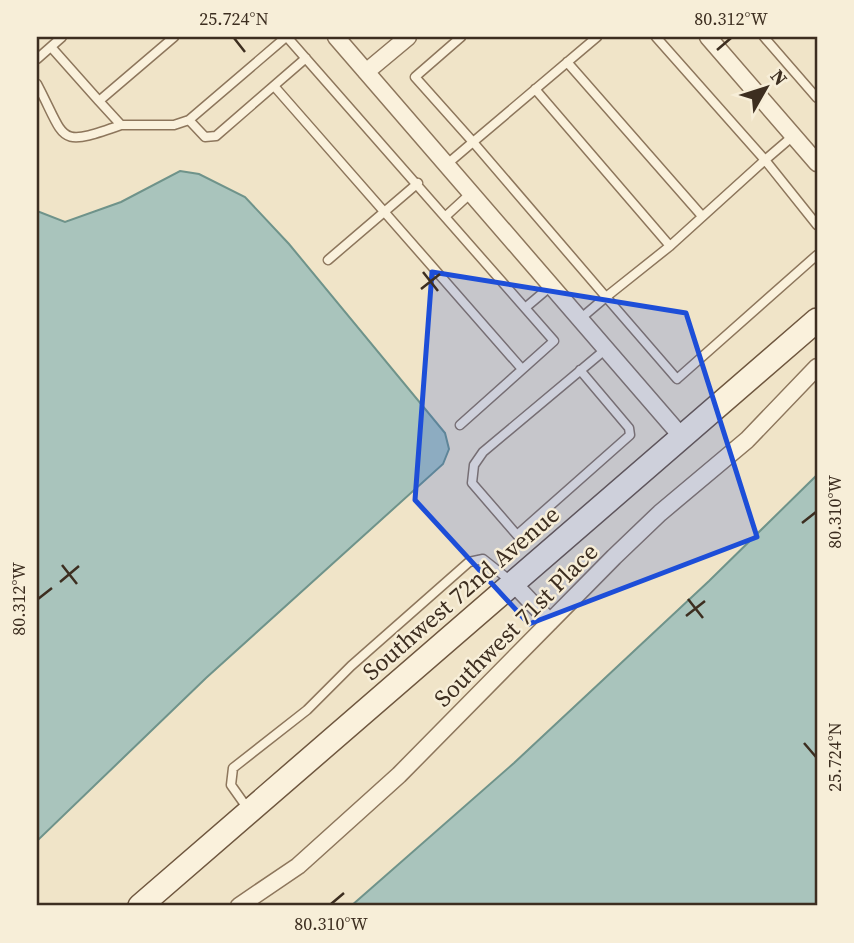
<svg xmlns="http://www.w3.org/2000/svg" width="854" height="943" font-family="'Source Serif 4',serif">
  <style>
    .water { fill: #a9c4bc; stroke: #6f938a; stroke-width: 2 }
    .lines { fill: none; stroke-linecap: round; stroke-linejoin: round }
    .lane-casing { stroke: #8d765c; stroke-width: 11 }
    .street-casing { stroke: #8d765c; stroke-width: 19 }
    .secondary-casing { stroke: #6f573f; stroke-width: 26 }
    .lane { stroke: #faf1dc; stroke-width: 8 }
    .street { stroke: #faf1dc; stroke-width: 16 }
    .secondary { stroke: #faf1dc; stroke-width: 23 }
    .marked { fill: #1d4ed8; fill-opacity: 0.2; stroke: #1d4ed8; stroke-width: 5; stroke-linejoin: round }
    .ticks { fill: none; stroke: #3d2e20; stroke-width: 2.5 }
    .labels { text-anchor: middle; stroke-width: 5; stroke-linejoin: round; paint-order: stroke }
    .street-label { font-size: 24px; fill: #3d2e20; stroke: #f7eed8 }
    .neatline { fill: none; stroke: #3d2e20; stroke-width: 2.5 }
    .ticks-label { font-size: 18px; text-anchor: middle; fill: #3d2e20 }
  </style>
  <rect width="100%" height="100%" fill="#f0e4c8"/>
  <path class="water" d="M 180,171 L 199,174 L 245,197 L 289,244 L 445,433 L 449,449 L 443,464 L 206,678 L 37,841 L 37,211 L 65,222 L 121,202 Z
    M 817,475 L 817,906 L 351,906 L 514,763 L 709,581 Z"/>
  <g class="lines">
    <defs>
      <path id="lane" d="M 174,37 L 99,101 L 121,125 L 174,125 L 189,120 L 286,37
        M 287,37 L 554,341 L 460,425
        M 597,37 L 473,142 L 606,297 L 670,246 L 765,160 L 656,37
        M 764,37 L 817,98
        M 51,47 L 99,101
        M 37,59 L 62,37
        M 567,62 L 702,216
        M 37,84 C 67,141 56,148 121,125
        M 274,86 L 522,369
        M 535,89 L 670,246
        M 189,120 L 205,137 L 216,136 L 306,58
        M 793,136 L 765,160 L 817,225
        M 446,165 L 473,142 L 415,77 L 461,37
        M 446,216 L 471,193
        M 328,260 L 418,183
        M 525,308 L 551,286
        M 580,319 L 606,297 L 677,379 L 817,255
        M 580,370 L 629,428 L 630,435 L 517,535 L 472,483 L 474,465 L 483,452 L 606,349
        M 248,809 L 231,785 L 233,768 L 307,710 L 351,666 L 469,562 L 483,559 L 512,582"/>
      <path id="street" d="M 336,37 L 682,437
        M 708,37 L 817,163
        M 366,72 L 408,37
        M 513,583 L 550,622
        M 239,906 L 298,866 L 399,775 L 614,557 L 660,513 L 747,440 L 817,367"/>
      <path id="secondary" d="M 140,906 L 817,320"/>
    </defs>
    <use href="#lane" class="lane-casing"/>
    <use href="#street" class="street-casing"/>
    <use href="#secondary" class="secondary-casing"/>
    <use href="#lane" class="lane"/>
    <use href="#street" class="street"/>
    <use href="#secondary" class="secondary"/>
  </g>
  <path class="marked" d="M 432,272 L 686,313 L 757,537 L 529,624 L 415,500 Z"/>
  <path class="ticks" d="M 234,38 L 245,52M 717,50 L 731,38M 423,272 L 438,291M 421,289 L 440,274M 802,523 L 816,512M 62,565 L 77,584M 60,582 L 79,566M 38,599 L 52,588M 688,599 L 703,618M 686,616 L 705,601M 804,743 L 816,757M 331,904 L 344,893"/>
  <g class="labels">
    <g class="street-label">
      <text transform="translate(461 593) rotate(-41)" y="8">Southwest 72nd Avenue</text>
      <text transform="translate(516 625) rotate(-45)" y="8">Southwest 71st Place</text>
    </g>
  </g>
  <rect width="854" height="943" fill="none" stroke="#f7eed8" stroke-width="77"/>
  <g transform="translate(766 88) rotate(51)" stroke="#f7eed8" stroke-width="5" paint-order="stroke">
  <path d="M0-5L12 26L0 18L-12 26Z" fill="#3d2e20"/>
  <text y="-10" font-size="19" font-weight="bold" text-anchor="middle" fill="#3d2e20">N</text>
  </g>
  <rect x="38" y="38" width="778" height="866" class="neatline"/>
  <g class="ticks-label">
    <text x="234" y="25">25.724°N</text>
    <text x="731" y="25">80.312°W</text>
    <text transform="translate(835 512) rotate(-90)" y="6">80.310°W</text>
    <text transform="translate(19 599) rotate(-90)" y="6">80.312°W</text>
    <text transform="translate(835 757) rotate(-90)" y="6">25.724°N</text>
    <text x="331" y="930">80.310°W</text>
  </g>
</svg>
